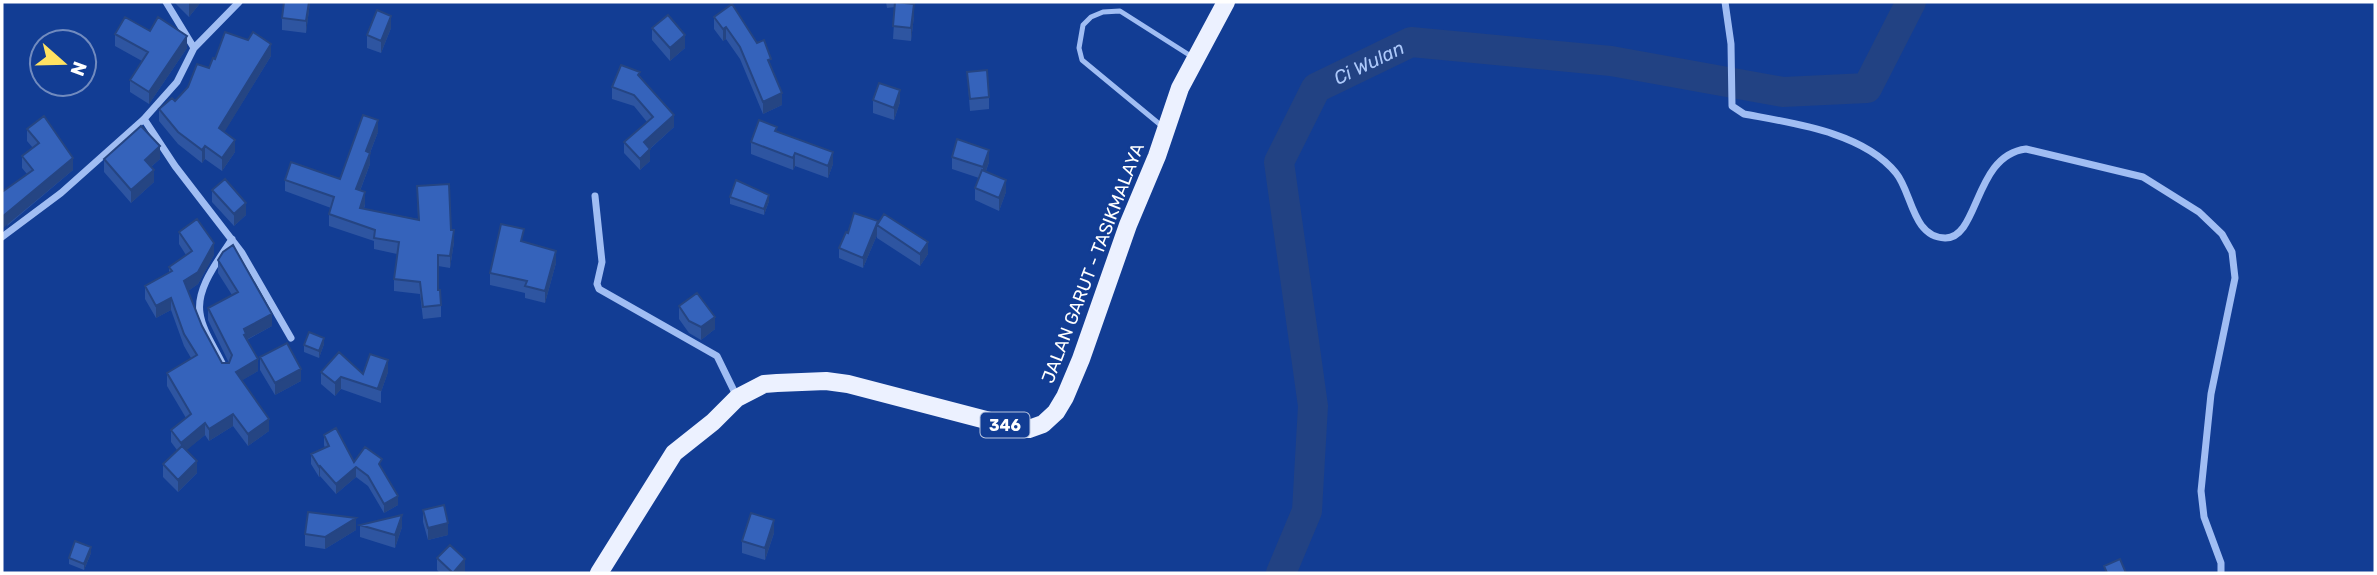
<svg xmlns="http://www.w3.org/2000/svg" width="2377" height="575" font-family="Rubik,sans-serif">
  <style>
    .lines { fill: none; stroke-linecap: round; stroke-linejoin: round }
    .river { stroke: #224283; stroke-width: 30 }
    .service { stroke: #a0bdf3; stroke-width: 5 }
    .minor { stroke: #a0bdf3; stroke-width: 7 }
    .primary { stroke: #ecf1ff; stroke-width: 18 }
    .wall { fill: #2e55a1 }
    .shaded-wall { fill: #254583 }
    .building { fill: #3563bb; stroke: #254583; stroke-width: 2 }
    .labels { text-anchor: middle; stroke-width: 5; stroke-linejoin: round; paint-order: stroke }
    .shield { fill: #123d94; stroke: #b8c5df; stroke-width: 2 }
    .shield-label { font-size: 16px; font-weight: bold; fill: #fff }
    .street-label { font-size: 18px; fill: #fff; stroke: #123d94 }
    .water-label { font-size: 19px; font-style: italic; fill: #acc8fa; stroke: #123d94 }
  </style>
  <rect width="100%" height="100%" fill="#123d94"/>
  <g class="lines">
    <path class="river" id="s1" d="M 1281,573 L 1307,511 L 1313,406 L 1279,162 L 1316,88 L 1411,42 L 1611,61 L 1783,92 L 1867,88 L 1911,2"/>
    <path class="service" d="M 1163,127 L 1082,60 L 1079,48 L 1083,25 L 1091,17 L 1103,12 L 1120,11 L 1194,58"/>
    <path class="minor" d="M 166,2 L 194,48
      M 1725,2 L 1731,44 L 1732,106 L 1744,114 C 1792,123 1863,132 1896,173 C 1912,192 1912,237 1945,238 C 1979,239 1974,155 2026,149 L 2143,177 L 2199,212 L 2222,234 L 2232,252 L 2235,278 L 2211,394 L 2201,491 L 2204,517 L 2221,563 L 2221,573
      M 144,119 L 175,166 L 242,253 L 291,338
      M 595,196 L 602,262 L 597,284 L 599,289 L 717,356 L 737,397
      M 2,237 L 61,193 L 144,119 L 177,82 L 194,48 L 239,2
      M 222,363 C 215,348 202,330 200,313 C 196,287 219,260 232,239"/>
    <path class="primary" d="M 599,573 L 674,453 L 713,422 L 737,398 L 764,384 L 777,383 L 826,381 L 848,384 L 1009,426 L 1029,429 L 1043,424 L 1056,412 L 1065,397 L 1081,359 L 1128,225 L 1157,156 L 1180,88 L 1226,2"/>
  </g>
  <path class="wall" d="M 174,2 L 201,2 L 189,17 Z
    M 310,2 L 306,33 L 282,30 L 282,18 Z
    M 886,2 L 902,2 L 914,16 L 911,41 L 893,39 L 895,7 L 887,8 Z
    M 714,17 L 771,67 L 782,105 L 763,114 L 740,59 L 726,39 L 723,41 L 714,29 Z
    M 391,28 L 381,53 L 367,48 L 367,35 Z
    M 652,28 L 685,48 L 670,61 L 652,40 Z
    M 150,31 L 187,48 L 149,104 L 130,92 L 130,80 L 142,61 L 115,46 L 115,34 Z
    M 271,56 L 224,132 L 235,152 L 222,171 L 205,159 L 202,163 L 178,144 L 159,121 L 159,109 L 175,101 L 209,68 L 215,59 Z
    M 967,72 L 989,97 L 989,109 L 970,111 Z
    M 640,76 L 674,127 L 650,149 L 650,161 L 640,170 L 624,153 L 624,142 L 647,122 L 634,106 L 612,99 L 612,87 Z
    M 873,100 L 900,102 L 894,120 L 873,113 Z
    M 27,129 L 73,170 L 7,226 L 27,174 L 22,168 L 22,156 L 33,148 L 27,141 Z
    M 777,131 L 833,164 L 828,178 L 795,166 L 793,170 L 751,154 L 751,142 Z
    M 378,132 L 370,153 L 370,164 L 360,191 L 365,204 L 364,209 L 418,219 L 417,186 L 451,230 L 454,242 L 450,268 L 438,266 L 438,290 L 441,305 L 441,317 L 423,319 L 420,294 L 394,291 L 394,279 L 397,254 L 374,249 L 374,241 L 329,226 L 329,214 L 331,208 L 285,191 L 285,180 L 340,179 Z
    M 952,157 L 989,162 L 986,171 L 1006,192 L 999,211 L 975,200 L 975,188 L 979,178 L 952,169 Z
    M 104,159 L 160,159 L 151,167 L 154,182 L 131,203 L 104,172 Z
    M 212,190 L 246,215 L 234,226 L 212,202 Z
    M 730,197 L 769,201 L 764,215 L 730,204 Z
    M 878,223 L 928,254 L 920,266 L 877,238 L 877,235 L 863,268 L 839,258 L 839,248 L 848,233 Z
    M 179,232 L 214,255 L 198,284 L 188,291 L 202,326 L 222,363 L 229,363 L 208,320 L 208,308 L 232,295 L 218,273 L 218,260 L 272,326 L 247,340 L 258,371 L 242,380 L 269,431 L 248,446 L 233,426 L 209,441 L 205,435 L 186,450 L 197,473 L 178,492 L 163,477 L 163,464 L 177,450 L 171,442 L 171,430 L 186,418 L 167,386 L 167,373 L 191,358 L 184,346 L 171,310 L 156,318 L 145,299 L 145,286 L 169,273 L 169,267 L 186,255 L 179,244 Z
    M 524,242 L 556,263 L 545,303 L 525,298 L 525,293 L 490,285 L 490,273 Z
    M 679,306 L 715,329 L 701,340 L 689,333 L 679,319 Z
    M 324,344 L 319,358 L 304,352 L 304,345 Z
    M 260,357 L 301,381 L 275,395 L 260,370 Z
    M 321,372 L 363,374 L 388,372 L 381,392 L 381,403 L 341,389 L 335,396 L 321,384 Z
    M 324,435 L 354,462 L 382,470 L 398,505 L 384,513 L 368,486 L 356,477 L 336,494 L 320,476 L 319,477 L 311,464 L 311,454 L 325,448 L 324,445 Z
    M 423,510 L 448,535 L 428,540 L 423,522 Z
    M 360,525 L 402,527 L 395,548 L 360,537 Z
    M 356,530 L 325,549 L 305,546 L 305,534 Z
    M 774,533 L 765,560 L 742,553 L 742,541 Z
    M 91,553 L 84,570 L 69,564 L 69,558 Z
    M 437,558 L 465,572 L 464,573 L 440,573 L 437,570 Z"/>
  <path class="shaded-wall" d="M 189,2 L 201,2 L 189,17 Z
    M 309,2 L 310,2 L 306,33 L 306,21 Z
    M 914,4 L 914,16 L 911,41 L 911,28 Z
    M 391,16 L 391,28 L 381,53 L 381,41 Z
    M 726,27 L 726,39 L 723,41 L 723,29 Z
    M 685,35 L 685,48 L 670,61 L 670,48 Z
    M 187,36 L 187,48 L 149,104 L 149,92 Z
    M 271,44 L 271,56 L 219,141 L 219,128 Z
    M 900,90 L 900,102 L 894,120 L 894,108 Z
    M 782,93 L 782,105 L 763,114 L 763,102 Z
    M 674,115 L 674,127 L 644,154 L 644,142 Z
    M 378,120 L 378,132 L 366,163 L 366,151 Z
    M 235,140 L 235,152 L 222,171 L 222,158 Z
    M 160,146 L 160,159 L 145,172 L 145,160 Z
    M 205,146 L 205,159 L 202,163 L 202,150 Z
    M 650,149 L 650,161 L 640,170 L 640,159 Z
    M 989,150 L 989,162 L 983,180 L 983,167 Z
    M 833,152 L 833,164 L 828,178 L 828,166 Z
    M 370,153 L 370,164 L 356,201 L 356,189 Z
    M 795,153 L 795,166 L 793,170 L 793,158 Z
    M 73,158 L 73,170 L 2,229 L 2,217 Z
    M 154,170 L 154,182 L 131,203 L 131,190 Z
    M 1006,180 L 1006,192 L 999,211 L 999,198 Z
    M 365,192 L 365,204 L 360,220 L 360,208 Z
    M 769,195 L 769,201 L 764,215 L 764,209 Z
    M 246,203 L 246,215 L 234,226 L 234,214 Z
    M 877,225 L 877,235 L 863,268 L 863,258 Z
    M 454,230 L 454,242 L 450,268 L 450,256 Z
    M 928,242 L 928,254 L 920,266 L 920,254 Z
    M 214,243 L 214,255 L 198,284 L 184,294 L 184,281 Z
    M 556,251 L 556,263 L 545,303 L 545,291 Z
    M 171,298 L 171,310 L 156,318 L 156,306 Z
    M 272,314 L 272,326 L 246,340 L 246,346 L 244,329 Z
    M 715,317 L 715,329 L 701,340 L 701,327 Z
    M 324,338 L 324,344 L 319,358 L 319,351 Z
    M 258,359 L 258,371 L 236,384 L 236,372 Z
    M 388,360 L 388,372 L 381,392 L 381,390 L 378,389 Z
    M 301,369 L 301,381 L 275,395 L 275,383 Z
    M 341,377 L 341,389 L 335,396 L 335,383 Z
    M 233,414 L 233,426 L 209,441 L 209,429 Z
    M 269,419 L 269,431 L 248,446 L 248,434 Z
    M 205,423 L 205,435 L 181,455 L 181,443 Z
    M 197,461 L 197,473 L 178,492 L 178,480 Z
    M 320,466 L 320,476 L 319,477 L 319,467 Z
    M 356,467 L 356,477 L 336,494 L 336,484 Z
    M 398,496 L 398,505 L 384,513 L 384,504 Z
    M 402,515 L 402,527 L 395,548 L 395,535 Z
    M 356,518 L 356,530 L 325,549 L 325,537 Z
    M 774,520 L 774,533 L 765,560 L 765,548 Z
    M 448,523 L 448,535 L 428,540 L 428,528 Z
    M 91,547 L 91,553 L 84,570 L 84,564 Z
    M 465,559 L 465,572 L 464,573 L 453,573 Z"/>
  <path class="building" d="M 284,2 L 309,2 L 306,21 L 282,18 Z
    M 895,2 L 914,4 L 911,28 L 893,26 Z
    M 732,4 L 757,43 L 764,40 L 771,59 L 768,60 L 782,93 L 763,102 L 740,47 L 726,27 L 723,29 L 714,17 Z
    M 377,10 L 391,16 L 381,41 L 367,35 Z
    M 668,15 L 685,35 L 670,48 L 652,28 Z
    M 125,17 L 150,31 L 158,17 L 187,36 L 149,92 L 130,80 L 148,52 L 115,34 Z
    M 225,32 L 248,40 L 253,32 L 271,44 L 219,128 L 235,140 L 222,158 L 205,146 L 202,150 L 178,132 L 159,109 L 172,98 L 175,101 L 188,87 L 197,64 L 209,68 L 213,58 L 215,59 Z
    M 621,65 L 640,72 L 638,75 L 674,115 L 644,142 L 650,149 L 640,159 L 624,142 L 653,117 L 634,95 L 612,87 Z
    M 987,70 L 989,97 L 970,99 L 967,72 Z
    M 879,83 L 900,90 L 894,108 L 873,100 Z
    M 363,115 L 378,120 L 366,151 L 370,153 L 356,189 L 365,192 L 360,208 L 419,220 L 417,186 L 449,184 L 451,230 L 454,230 L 450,256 L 438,255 L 438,290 L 440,290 L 441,305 L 423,307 L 420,282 L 394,279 L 399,242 L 374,238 L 375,230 L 329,214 L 334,197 L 285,180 L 291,162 L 340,179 Z
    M 44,116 L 73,158 L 2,217 L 2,192 L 33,170 L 22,156 L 39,143 L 27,129 Z
    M 759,120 L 777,127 L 775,131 L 833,152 L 828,166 L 795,153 L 793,158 L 751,142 Z
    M 141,126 L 160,146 L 145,160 L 154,170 L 131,190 L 104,159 Z
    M 957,139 L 989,150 L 983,167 L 952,157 Z
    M 982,170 L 1006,180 L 999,198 L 975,188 Z
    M 225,179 L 246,203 L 234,214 L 212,190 Z
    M 736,180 L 769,195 L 764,209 L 730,197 Z
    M 854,213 L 878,221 L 863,258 L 839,248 L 846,232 L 848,233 Z
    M 884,214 L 928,242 L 920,254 L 877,225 Z
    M 197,219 L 214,243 L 198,272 L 184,281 L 202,326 L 222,363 L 229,363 L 232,355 L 208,308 L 238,292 L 218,260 L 223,252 L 233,245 L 272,314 L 244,329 L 246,334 L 244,335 L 258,359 L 236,372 L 269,419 L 248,434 L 233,414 L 209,429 L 205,423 L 181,443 L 171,430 L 191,414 L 167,373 L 197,355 L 184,334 L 171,298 L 156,306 L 145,286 L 172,271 L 169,267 L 192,251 L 179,232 Z
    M 501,224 L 524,229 L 521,241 L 556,251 L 545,291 L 525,286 L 527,281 L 490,273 Z
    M 697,293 L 715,317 L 701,327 L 689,321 L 679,306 Z
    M 309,332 L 324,338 L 319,351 L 304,345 Z
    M 287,343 L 301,369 L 275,383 L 260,357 Z
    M 339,352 L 363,374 L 370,354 L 388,360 L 378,388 L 381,390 L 341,377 L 335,383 L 321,372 Z
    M 336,428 L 354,462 L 365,447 L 382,459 L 379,464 L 398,496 L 384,504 L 368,476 L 356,467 L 336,484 L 320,466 L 319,467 L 311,454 L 329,446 L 324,435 Z
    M 182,446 L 197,461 L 178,480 L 163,464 Z
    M 444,505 L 448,523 L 428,528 L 423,510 Z
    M 308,512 L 356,518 L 325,537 L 305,534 Z
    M 751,513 L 774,520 L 765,548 L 742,541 Z
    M 402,515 L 395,535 L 360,525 Z
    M 75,541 L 91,547 L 84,564 L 69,558 Z
    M 450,545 L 465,559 L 453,573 L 437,558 Z
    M 2120,559 L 2126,573 L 2107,573 L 2104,566 Z"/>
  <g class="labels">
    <rect class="shield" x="980.5" y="412.5" width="49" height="25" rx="5"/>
    <g class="shield-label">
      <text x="1005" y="431">346</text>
    </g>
    <g class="street-label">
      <text transform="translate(1093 263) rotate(-69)" y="6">JALAN GARUT - TASIKMALAYA</text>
    </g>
    <g class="water-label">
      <text dy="7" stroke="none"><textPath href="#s1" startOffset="560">Ci Wulan</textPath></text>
    </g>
  </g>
  <rect width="2377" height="575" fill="none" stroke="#ffffff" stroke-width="7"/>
  <g transform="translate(63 63) rotate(110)"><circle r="33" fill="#123d94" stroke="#718bbf" stroke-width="2"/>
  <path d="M0-5L12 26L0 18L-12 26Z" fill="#ffe262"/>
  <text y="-10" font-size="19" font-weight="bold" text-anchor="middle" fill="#ffffff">N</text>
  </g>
</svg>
